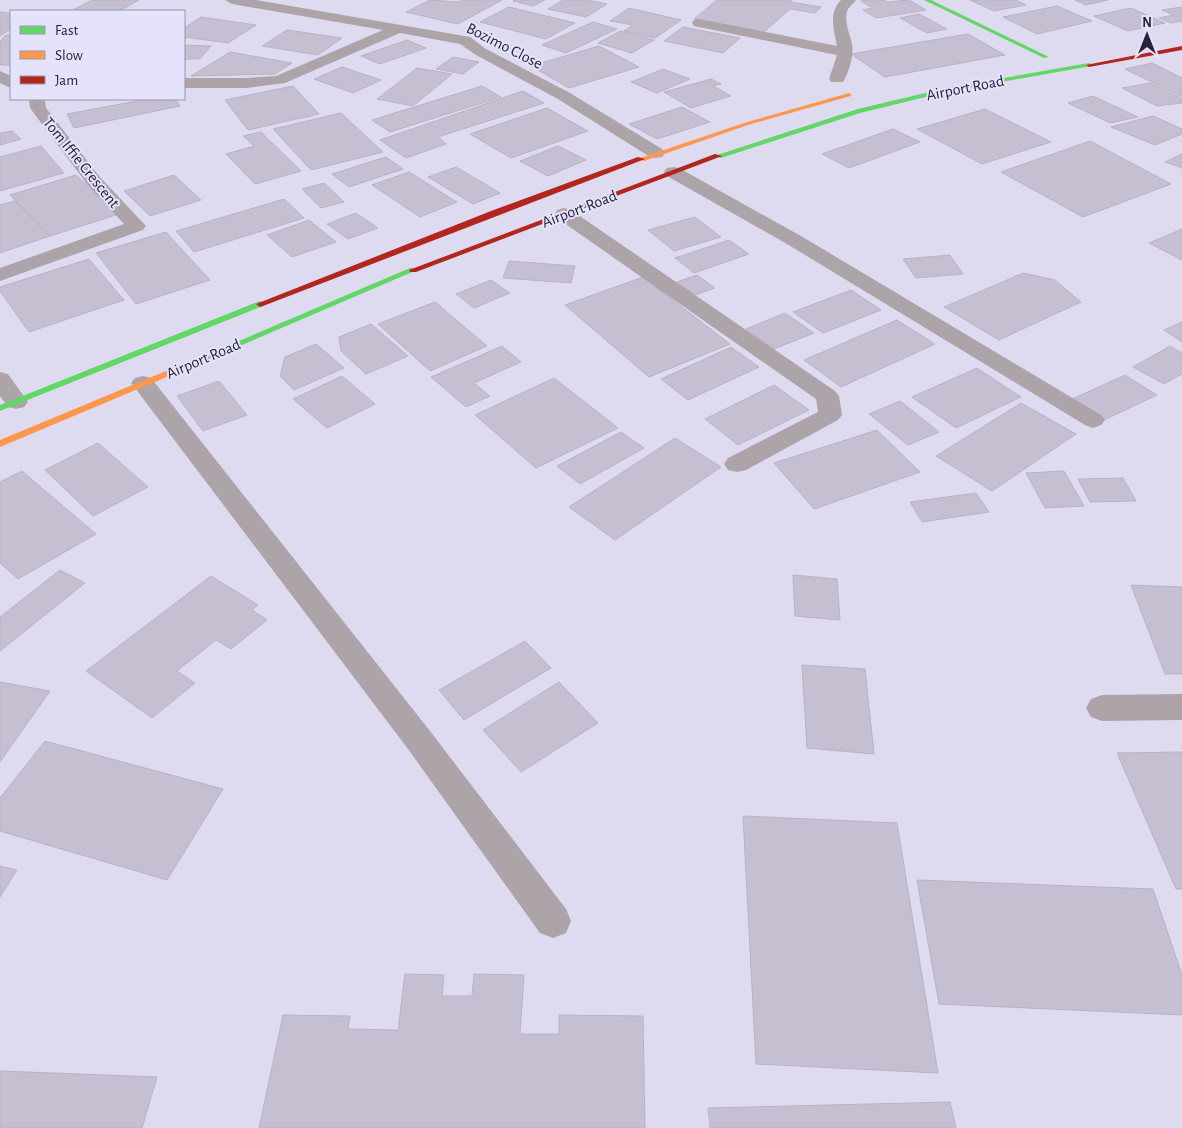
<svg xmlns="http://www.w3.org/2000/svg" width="1182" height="1128" font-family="'Alegreya Sans',sans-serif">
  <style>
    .building { fill: #c6bfd2; stroke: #b9b2c5 }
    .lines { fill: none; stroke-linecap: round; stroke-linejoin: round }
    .street { fill: #ada4aa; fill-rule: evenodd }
    .fast { fill: #63d668; fill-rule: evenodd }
    .slow { fill: #ff974d; fill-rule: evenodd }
    .jam { fill: #b3261e; fill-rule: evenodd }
    .labels { text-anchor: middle; stroke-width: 4; stroke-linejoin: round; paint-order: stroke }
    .far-street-label { font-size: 16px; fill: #262239; stroke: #e5e2fb }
  </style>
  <rect width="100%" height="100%" fill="#dedbf0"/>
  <path class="building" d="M 92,0 L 139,0 L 119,11 L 71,11 Z
    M 430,0 L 459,2 L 463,0 L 502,0 L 458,24 L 406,12 Z
    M 515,0 L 545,0 L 533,6 L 513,1 Z
    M 563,0 L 587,0 L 607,4 L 586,17 L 548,9 Z
    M 717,0 L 792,0 L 791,2 L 821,7 L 815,13 L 790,9 L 764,32 L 694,19 Z
    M 867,0 L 884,0 L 887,2 L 909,0 L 926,10 L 876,18 L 863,10 L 873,8 L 861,1 Z
    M 970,0 L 1016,0 L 1026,5 L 994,11 Z
    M 1075,0 L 1108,0 L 1086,5 Z
    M 1057,6 L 1092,21 L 1037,34 L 1003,17 Z
    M 509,7 L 575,23 L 546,39 L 480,22 Z
    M 1182,7 L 1182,21 L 1171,23 L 1159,18 L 1173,15 L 1162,10 Z
    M 629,8 L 681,20 L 655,38 L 624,31 L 633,25 L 610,21 Z
    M 1131,8 L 1165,23 L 1128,31 L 1094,16 Z
    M 0,12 L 11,13 L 11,19 L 6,22 L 11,23 L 11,29 L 0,36 Z
    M 919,14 L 947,29 L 927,33 L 900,18 Z
    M 201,17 L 256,25 L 228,43 L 184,37 L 184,28 Z
    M 593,22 L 617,29 L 566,53 L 542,45 Z
    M 683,27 L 740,38 L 723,53 L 664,41 Z
    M 287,30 L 342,38 L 318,55 L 262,46 Z
    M 620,31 L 654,40 L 632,53 L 598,43 Z
    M 968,34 L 1005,55 L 885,77 L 851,54 Z
    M 6,35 L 11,35 L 11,65 L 0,65 L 0,41 Z
    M 407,40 L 426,48 L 380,64 L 361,56 Z
    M 184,45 L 211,46 L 200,59 L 187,59 L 184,62 Z
    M 599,46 L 639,67 L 569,88 L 531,66 Z
    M 230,52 L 292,63 L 275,74 L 191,76 Z
    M 453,57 L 479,62 L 463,74 L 436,69 Z
    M 1152,63 L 1182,78 L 1182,97 L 1125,69 Z
    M 342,67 L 381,80 L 353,93 L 314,79 Z
    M 417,68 L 452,74 L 413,106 L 377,99 Z
    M 663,69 L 690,79 L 657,93 L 631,82 Z
    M 711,79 L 721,84 L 713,86 L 731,96 L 691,108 L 664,92 Z
    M 1150,83 L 1182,99 L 1182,103 L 1157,106 L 1122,88 Z
    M 293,86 L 319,114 L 248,130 L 225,100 Z
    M 482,86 L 501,97 L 390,132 L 372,120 Z
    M 523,91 L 544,103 L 438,137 L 446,144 L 406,158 L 380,140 Z
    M 1093,96 L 1138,117 L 1110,123 L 1068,103 Z
    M 148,99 L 175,99 L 180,106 L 74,128 L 67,114 Z
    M 682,107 L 710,122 L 657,139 L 629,124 Z
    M 547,108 L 588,131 L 511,158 L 470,134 Z
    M 985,109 L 1051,142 L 982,164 L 917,129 Z
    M 341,113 L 383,152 L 311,170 L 273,129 Z
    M 1153,116 L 1182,129 L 1182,134 L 1155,145 L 1111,127 Z
    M 893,129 L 920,142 L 849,168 L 822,154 Z
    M 12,131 L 21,139 L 0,145 L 0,133 Z
    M 261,132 L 301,171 L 255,184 L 226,154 L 254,146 L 243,136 Z
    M 1090,141 L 1171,184 L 1083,217 L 1001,172 Z
    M 41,146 L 64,173 L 0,191 L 0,157 Z
    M 558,146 L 586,160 L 548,176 L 520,161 Z
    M 1182,154 L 1182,168 L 1165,162 Z
    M 386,157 L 403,169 L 349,187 L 332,174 Z
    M 456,167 L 500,193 L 473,204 L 428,177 Z
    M 409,172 L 457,202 L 420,217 L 372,185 Z
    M 76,175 L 119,214 L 50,236 L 10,195 Z
    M 174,175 L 201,200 L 150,216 L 124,191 Z
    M 324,183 L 344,202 L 321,208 L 302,189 Z
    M 284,199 L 304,218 L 194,252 L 176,231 Z
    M 15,201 L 50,236 L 0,253 L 0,205 Z
    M 356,213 L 378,228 L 348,239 L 327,224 Z
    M 695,217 L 721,237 L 674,251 L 648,230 Z
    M 309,220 L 336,242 L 292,257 L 267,235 Z
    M 1182,229 L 1182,260 L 1149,243 Z
    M 166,232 L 210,280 L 136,304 L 96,253 Z
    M 729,240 L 749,254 L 694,273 L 675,258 Z
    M 950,255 L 963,274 L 916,278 L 903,259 Z
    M 89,259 L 124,300 L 29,332 L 0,291 L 0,287 Z
    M 509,261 L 575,266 L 571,283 L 503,278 Z
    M 1023,273 L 1055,280 L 1081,302 L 999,340 L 944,307 Z
    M 697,275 L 715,288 L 695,295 L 677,282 Z
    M 643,277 L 730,344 L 649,377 L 565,305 Z
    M 491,280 L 510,293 L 474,308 L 456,294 Z
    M 851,290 L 881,310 L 823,333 L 793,312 Z
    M 435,302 L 487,346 L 430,371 L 378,324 Z
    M 785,313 L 814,333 L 774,349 L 746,329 Z
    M 897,320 L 935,344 L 841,387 L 804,360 Z
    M 1182,322 L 1182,342 L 1164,330 Z
    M 371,324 L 408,356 L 366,374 L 341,351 L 339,337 Z
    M 316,344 L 344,368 L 294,390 L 280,376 L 285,357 Z
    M 502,346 L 521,362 L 474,383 L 490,396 L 466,407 L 431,377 Z
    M 1170,346 L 1182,353 L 1182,374 L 1164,384 L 1133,367 Z
    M 731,347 L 759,367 L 688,400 L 661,379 Z
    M 977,368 L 1021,397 L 956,428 L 912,397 Z
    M 1125,375 L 1157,395 L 1102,421 L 1070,400 Z
    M 342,376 L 375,404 L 327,428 L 293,399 Z
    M 554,378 L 618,428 L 536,468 L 475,415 Z
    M 219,381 L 247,415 L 203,431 L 177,396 Z
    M 774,385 L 809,410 L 738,445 L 705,419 Z
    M 900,401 L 939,432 L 908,445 L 869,414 Z
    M 1021,403 L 1076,434 L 992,491 L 936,456 Z
    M 877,430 L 920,472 L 814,509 L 774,463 Z
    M 621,432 L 644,448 L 580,484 L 557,466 Z
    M 675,438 L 721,467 L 615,540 L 569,507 Z
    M 98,443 L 148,487 L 93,516 L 45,470 Z
    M 22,471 L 96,534 L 18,579 L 0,563 L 0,482 Z
    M 1064,471 L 1084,506 L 1045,508 L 1026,473 Z
    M 1123,478 L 1136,501 L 1090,502 L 1078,479 Z
    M 976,493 L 989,512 L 922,522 L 910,502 Z
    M 60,570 L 85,583 L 0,651 L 0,617 Z
    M 793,575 L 837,579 L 840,620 L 795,616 Z
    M 211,576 L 258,605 L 252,610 L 267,620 L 231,649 L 216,640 L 177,671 L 195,683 L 152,718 L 86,671 Z
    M 1131,585 L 1182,587 L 1182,674 L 1165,674 Z
    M 525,641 L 551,668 L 464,720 L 439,690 Z
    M 802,665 L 865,669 L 874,754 L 807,748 Z
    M 0,682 L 50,691 L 0,762 Z
    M 559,682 L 598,723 L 521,772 L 483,730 Z
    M 45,741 L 223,789 L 167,880 L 0,831 L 0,798 Z
    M 1182,752 L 1182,889 L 1176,889 L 1117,753 Z
    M 743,816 L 897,823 L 938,1073 L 756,1064 Z
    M 0,866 L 17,870 L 0,897 Z
    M 917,880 L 1153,889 L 1182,975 L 1182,1015 L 939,1004 Z
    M 405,974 L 444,975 L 442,996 L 472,996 L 474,974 L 524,975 L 520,1034 L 559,1034 L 559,1015 L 643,1016 L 645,1128 L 259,1128 L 283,1015 L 350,1016 L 348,1029 L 398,1030 Z
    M 0,1071 L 157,1077 L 142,1128 L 0,1128 Z
    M 950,1102 L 956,1128 L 710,1128 L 708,1108 Z"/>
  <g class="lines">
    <path class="street" d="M 225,0 L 256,0 L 470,37 L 486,49 L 570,93 L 662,149 L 665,153 L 662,157 L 656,158 L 650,157 L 558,99 L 476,55 L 460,44 L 400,33 L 285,83 L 247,88 L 184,88 L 184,78 L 247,78 L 276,76 L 383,30 L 232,4 Z
      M 841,0 L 856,0 C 854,3 850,6 848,9 C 843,20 850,34 852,44 C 854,56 849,72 843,82 L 831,82 L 829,79 L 837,55 L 699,27 L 694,26 L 692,23 L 694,20 L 699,19 L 837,46 C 834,30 828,13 841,0 Z
      M 0,71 L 11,76 L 11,88 L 0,83 Z
      M 29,99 L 45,99 L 46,108 L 99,176 L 146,226 L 143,230 L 0,281 L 0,268 L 124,224 L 87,184 L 30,108 Z
      M 673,167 L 679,168 L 801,236 L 1101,415 L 1105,420 L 1101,425 L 1093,428 L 1085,425 L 787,244 L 667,176 L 664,172 L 667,168 Z
      M 564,208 L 571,210 L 835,391 L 839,396 L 842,415 L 838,420 L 746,470 L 737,472 L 728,470 L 724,464 L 728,458 L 818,412 L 816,399 L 557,218 L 555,214 L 557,210 Z
      M 0,372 L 8,374 L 28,402 L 24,407 L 16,409 L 8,407 L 0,396 Z
      M 143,376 L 151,378 L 430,731 L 566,909 L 571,921 L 566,933 L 553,938 L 540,933 L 408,749 L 135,388 L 131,383 L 135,378 Z
      M 1182,694 L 1182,720 L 1102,721 L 1091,717 L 1086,708 L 1091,699 L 1102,695 Z"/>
    <path class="fast" d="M 924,0 L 931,0 L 1049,57 L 1044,58 Z
      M 1089,63 L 1091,64 L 1091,66 L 946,92 L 860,113 L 721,158 L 714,156 L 858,109 L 946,88 Z
      M 410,268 L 416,268 L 417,270 L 193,366 L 187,366 L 185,364 Z
      M 260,301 L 264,304 L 263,306 L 0,411 L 0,405 Z"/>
    <path class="slow" d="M 849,93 L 852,95 L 851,96 L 748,125 L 644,161 L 637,159 L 744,123 Z
      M 190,361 L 193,362 L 193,366 L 0,447 L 0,440 Z"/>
    <path class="jam" d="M 1182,46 L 1182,50 L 1089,67 L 1086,65 Z
      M 715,154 L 722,156 L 416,272 L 410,272 L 409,270 Z
      M 638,157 L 645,159 L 263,306 L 260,307 L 256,304 L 491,211 Z"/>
  </g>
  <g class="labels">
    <g class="far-street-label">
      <text transform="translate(505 45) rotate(27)" y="6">Bozimo Close</text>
      <text transform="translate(965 87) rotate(-11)" y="6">Airport Road</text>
      <text transform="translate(82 162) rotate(51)" y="6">Tom Iffie Crescent</text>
      <text transform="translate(579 208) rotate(-21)" y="6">Airport Road</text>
      <text transform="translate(203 358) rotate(-23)" y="6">Airport Road</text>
    </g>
  </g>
  <rect x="10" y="10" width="175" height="90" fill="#e5e2fb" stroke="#9995ad"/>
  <rect x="20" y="26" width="25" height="8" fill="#63d668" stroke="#9995ad"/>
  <text x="55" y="35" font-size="15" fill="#262239">Fast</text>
  <rect x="20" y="51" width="25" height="8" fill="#ff974d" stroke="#9995ad"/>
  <text x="55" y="60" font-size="15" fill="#262239">Slow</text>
  <rect x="20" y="76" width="25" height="8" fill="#b3261e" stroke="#9995ad"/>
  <text x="55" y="85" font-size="15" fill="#262239">Jam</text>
  <g transform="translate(1147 35)" stroke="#e5e2fb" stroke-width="4" paint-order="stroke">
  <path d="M0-4L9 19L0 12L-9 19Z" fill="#262239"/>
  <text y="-8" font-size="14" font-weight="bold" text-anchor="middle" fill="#262239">N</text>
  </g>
</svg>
